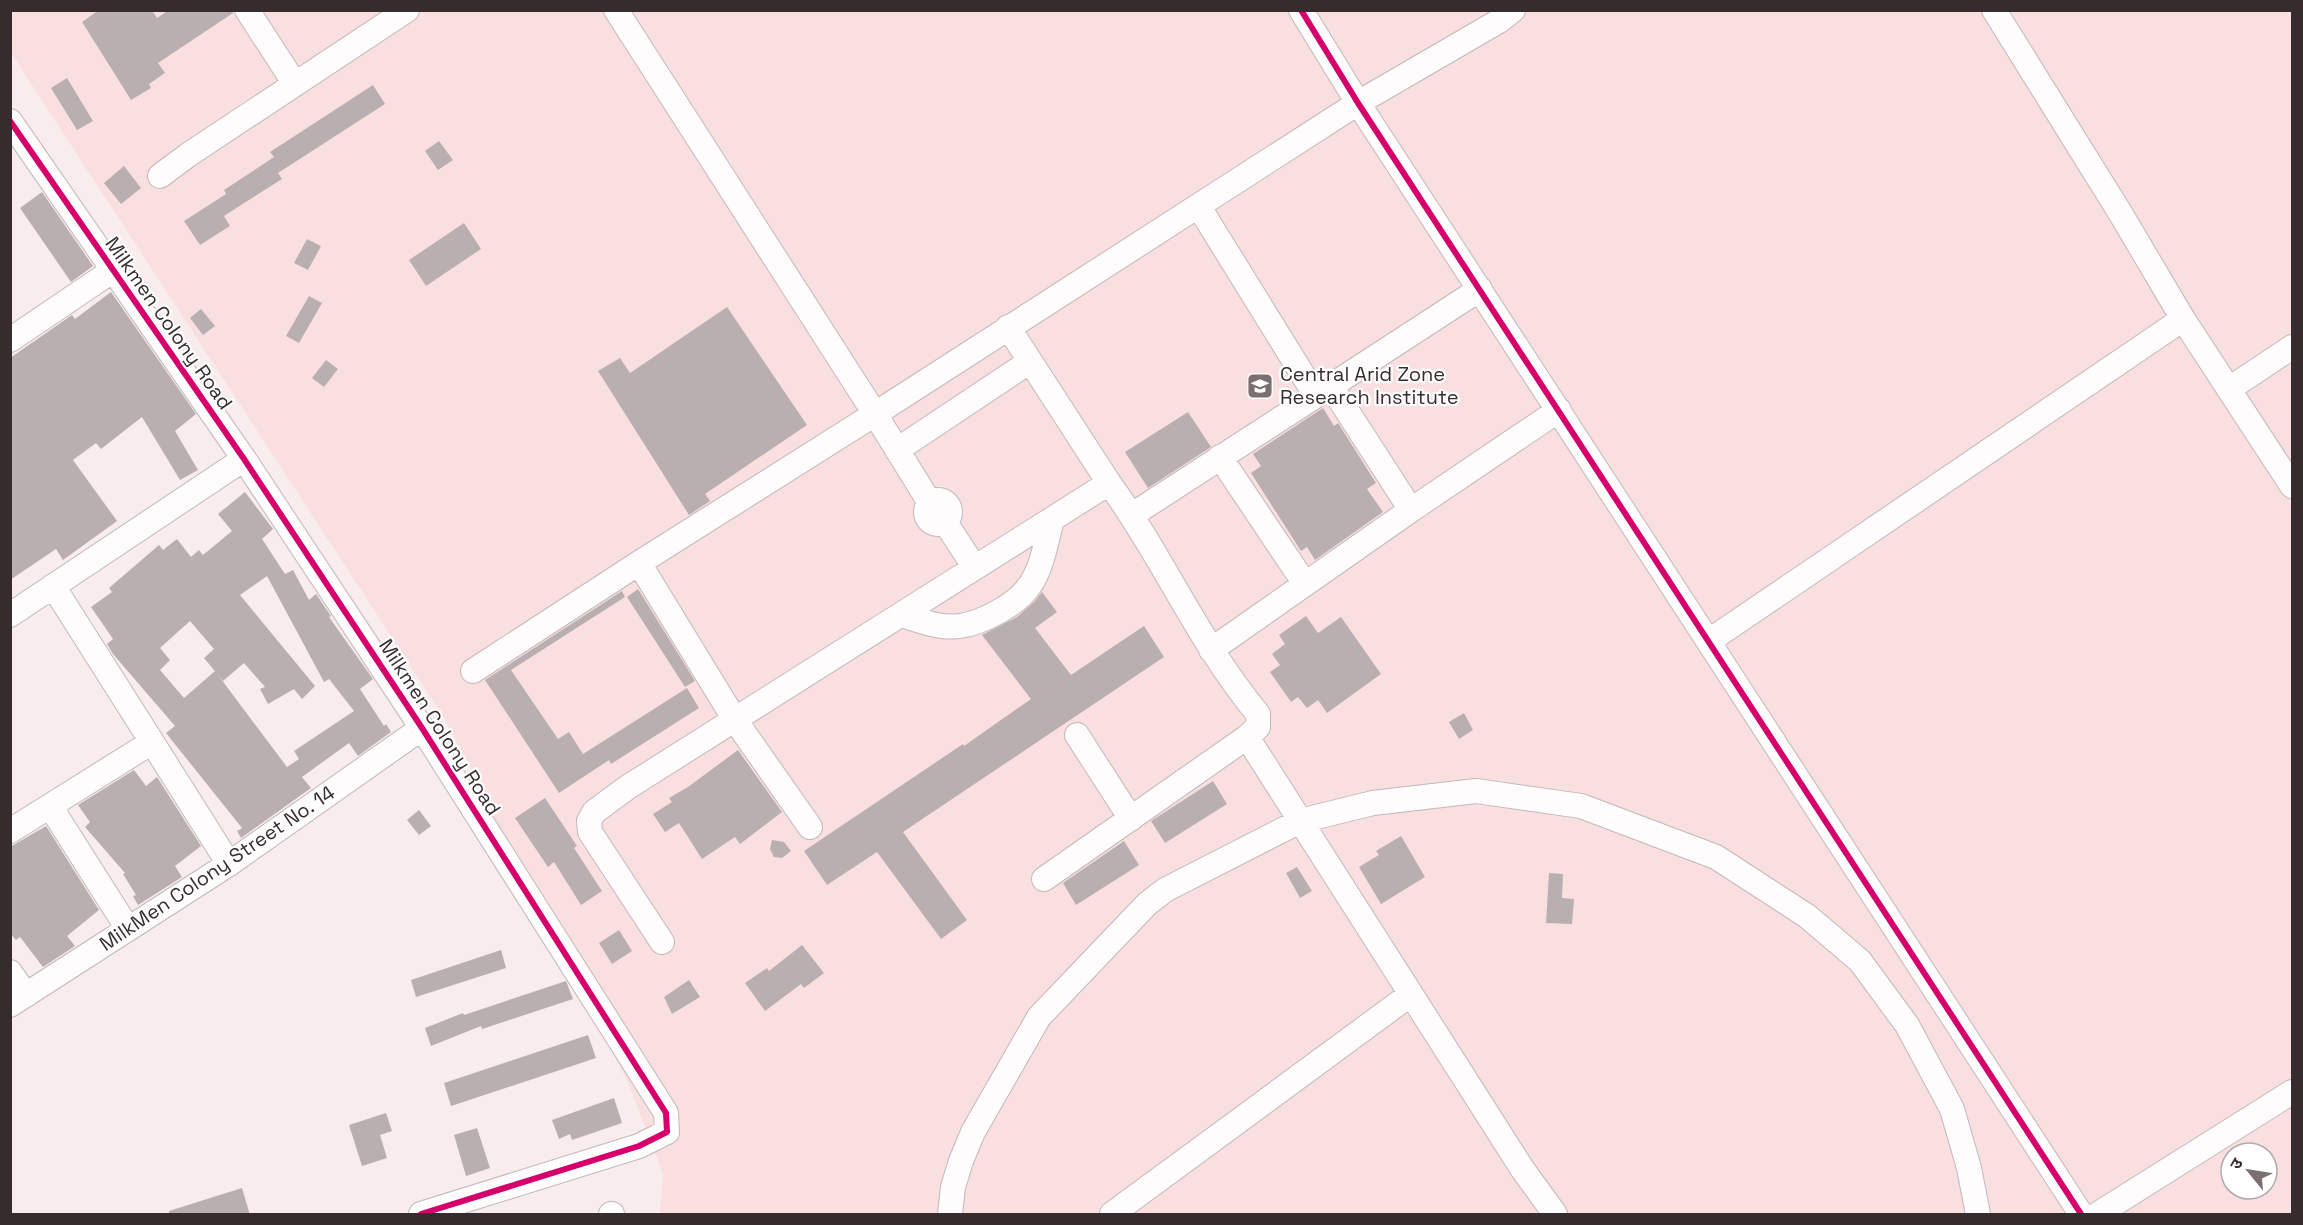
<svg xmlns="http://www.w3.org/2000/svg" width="2303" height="1225" font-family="'Space Grotesk','Noto Sans Devanagari',sans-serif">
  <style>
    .built { fill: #fadfe0; fill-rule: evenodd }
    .building { fill: #baafb0; fill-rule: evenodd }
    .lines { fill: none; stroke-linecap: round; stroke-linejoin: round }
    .minor-casing { stroke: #c2b8b8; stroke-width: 26 }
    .minor { stroke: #fefcfc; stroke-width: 24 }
    .cycleway-casing { stroke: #fff; stroke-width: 10 }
    .cycleway { stroke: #d6006c; stroke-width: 6 }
    .labels { text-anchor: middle; stroke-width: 4.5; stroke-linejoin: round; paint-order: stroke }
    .street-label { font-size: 20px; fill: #372c2d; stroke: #fff }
    .poi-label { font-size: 20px; fill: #372c2d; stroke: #fff; text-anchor: start }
  </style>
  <rect width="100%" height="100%" fill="#f8ecec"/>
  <path class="built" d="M 11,10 L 2292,11 L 2292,1214 L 660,1214 L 663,1174 L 629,1085 L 445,719 L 11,53 ZM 2231,1153 L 2267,1153 L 2267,1189 L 2231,1189 Z"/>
  <path class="building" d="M 99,10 L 152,10 L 157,18 L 169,10 L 233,10 L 233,13 L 158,63 L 165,73 L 149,84 L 151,88 L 131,100 L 82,22 Z
    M 67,78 L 93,121 L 77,130 L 51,88 Z
    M 373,85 L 385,104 L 278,173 L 282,179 L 224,216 L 230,226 L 200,245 L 184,221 L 226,194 L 224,190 L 274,157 L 270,152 Z
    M 439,141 L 453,160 L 438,170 L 425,151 Z
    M 124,166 L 141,188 L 121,204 L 104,183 Z
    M 42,192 L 93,266 L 71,282 L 20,208 Z
    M 464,223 L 481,249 L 426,286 L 409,260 Z
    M 307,239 L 321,246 L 308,270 L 294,263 Z
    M 111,292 L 196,414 L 175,431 L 198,470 L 180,480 L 142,417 L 101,449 L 96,443 L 73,460 L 117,521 L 63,560 L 56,549 L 10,580 L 10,358 L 72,315 L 75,319 Z
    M 309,296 L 322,303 L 299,343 L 286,336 Z
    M 727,307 L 807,425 L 705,494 L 710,501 L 689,515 L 598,371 L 620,358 L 630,373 Z
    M 201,309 L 215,326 L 203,335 L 190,318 Z
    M 326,360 L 338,369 L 324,387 L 312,378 Z
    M 1323,408 L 1334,426 L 1338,423 L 1376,483 L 1367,489 L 1383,512 L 1315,560 L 1307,547 L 1301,551 L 1251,473 L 1261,466 L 1253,454 Z
    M 1188,412 L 1211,447 L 1148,488 L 1125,452 Z
    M 245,492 L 273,529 L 262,539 L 285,574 L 293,570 L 309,600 L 316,594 L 331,616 L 329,617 L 373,679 L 360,689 L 384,726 L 386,724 L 391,732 L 358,756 L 349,743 L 302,777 L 311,788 L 241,838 L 237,831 L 242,828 L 166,733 L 175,726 L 113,654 L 107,644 L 113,639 L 91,607 L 112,592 L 109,588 L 159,545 L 163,550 L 177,539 L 191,557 L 199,550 L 203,555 L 232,531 L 218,514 ZM 267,576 L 324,682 L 329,679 L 354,711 L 294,751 L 299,759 L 287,767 L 215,671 L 184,698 L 160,670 L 170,660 L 160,648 L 190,621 L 214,649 L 204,658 L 223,681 L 244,663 L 265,687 L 260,689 L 268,704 L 294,689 L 302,699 L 315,686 L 240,595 Z
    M 638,589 L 695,681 L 685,687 L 627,597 Z
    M 622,591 L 625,597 L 511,670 L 558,739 L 569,732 L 583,754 L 687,688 L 699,708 L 611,764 L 609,760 L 559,793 L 485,680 Z
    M 1042,592 L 1057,612 L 1035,628 L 1071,675 L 1144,626 L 1164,657 L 903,832 L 967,920 L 941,939 L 877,852 L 827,885 L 804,851 L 963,744 L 964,746 L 1031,699 L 982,635 L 1017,617 L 1034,602 Z
    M 1306,616 L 1318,633 L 1341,617 L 1381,674 L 1327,713 L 1318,700 L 1307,708 L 1298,697 L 1291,702 L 1270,672 L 1280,665 L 1272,654 L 1285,644 L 1279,635 Z
    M 1464,713 L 1473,730 L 1459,739 L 1449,722 Z
    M 738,750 L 782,812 L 740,844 L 735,837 L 702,859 L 679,823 L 665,832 L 653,814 L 672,802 L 669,798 L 688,787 Z
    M 134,770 L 146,786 L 157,777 L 201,846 L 175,866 L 182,877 L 138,905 L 133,896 L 136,895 L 123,874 L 125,873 L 85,827 L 90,822 L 78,805 Z
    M 1213,781 L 1227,804 L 1165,843 L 1151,821 Z
    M 545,798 L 577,846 L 574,848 L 602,891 L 581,905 L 554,862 L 548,867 L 515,818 Z
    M 419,810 L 431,826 L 419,835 L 407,820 Z
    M 46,826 L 99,910 L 67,936 L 75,946 L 43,967 L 20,937 L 16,940 L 10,933 L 10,847 Z
    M 1401,836 L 1425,877 L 1381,904 L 1359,867 L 1379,855 L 1376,851 Z
    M 772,840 L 784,842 L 791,851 L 782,858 L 774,857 L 770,849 Z
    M 1124,841 L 1139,865 L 1076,905 L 1063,883 Z
    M 1297,867 L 1312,891 L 1300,898 L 1286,873 Z
    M 1549,873 L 1563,874 L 1562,898 L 1574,899 L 1572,924 L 1546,923 Z
    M 619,930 L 632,951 L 612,964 L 599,943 Z
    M 802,945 L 824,973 L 804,988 L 801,984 L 765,1011 L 745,983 L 767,968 L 769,971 Z
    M 501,950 L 506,968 L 416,997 L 411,980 Z
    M 689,980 L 700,997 L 672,1014 L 664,997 Z
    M 566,981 L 573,999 L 482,1029 L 481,1026 L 431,1046 L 425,1028 L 463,1013 L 464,1015 Z
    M 588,1035 L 596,1058 L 451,1106 L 444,1083 Z
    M 614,1098 L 622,1123 L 572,1140 L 570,1134 L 559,1139 L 552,1120 Z
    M 386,1113 L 392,1131 L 380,1135 L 387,1158 L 362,1166 L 349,1125 Z
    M 477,1128 L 490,1168 L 466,1176 L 454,1135 Z
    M 242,1188 L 250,1215 L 169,1215 L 169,1211 Z"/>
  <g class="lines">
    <defs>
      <path id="minor" d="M 247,10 L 295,84
        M 1301,10 L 1358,103 L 2081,1214
        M 1994,10 L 2119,211 L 2183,319 L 2292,486
        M 10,121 L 244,459 L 422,728 L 666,1113 L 667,1132 L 639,1146 L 421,1214
        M 160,176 L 188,155 L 407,10
        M 1199,207 L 1316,396
        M 10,340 L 112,271
        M 1331,386 L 1480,289
        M 2229,389 L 2292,347
        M 897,450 L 1029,362
        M 1220,457 L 1305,584
        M926 512a12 12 0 1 1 24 0a12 12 0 1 1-24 0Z
        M 930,503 L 875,414 L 1358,103 L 1499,21 L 1513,10
        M 1132,515 L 1331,386 L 1411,510 L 1559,410
        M 945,522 L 975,568
        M 639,563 L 735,720 L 810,827
        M 10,615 L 244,459
        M 901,615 C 919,620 940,629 960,626 C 982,623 1018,604 1030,585 C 1043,566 1046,541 1052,520
        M 1709,641 L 2183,319
        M 1211,650 L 1411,510
        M 473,671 L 639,563 L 875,414 L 616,10
        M 1077,735 L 1131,819
        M 1247,737 L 1523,1170 L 1555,1214
        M 152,742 L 229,864
        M 50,806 L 128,929
        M 10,831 L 152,742 L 53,586
        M 1044,879 L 1247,737 L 1258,727 L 1258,714 C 1199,643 1163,557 1109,483
        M 662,942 L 590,832 L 589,821 L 594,812 L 628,787 L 1109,483 L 1008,327
        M 10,972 L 26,995
        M 10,1005 L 229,864 L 422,728
        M 611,1214 L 612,1214
        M 950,1214 L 953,1187 L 961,1161 L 973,1132 L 1039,1017 L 1147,904 L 1165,890 L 1300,821 L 1373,803 L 1476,791 L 1581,806 L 1716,857 L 1807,916 L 1860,961 L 1907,1025 L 1952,1109 L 1969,1168 L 1978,1214
        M 1112,1214 L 1411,994
        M 2098,1214 L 2292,1092"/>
    </defs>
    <use href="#minor" class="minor-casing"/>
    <use href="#minor" class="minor"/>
    <defs>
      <path id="cycleway" d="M 1301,10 L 1358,103 L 2081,1214
        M 10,121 L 244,459 L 422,728 L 666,1113 L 667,1132 L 639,1146 L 421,1214"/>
    </defs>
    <use href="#cycleway" class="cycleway-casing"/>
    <use href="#cycleway" class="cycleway"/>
  </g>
  <defs>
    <symbol id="university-square" viewBox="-11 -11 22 22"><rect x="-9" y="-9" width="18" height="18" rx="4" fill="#7b6f70" stroke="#fff"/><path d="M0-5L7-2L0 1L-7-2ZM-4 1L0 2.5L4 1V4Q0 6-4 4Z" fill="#fff"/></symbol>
  </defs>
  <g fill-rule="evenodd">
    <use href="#university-square" x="1245" y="371" width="30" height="30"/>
  </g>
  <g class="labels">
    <g class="street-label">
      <text transform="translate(169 323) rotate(55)" y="7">Milkmen Colony Road</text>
      <text transform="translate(440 727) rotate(57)" y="7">Milkmen Colony Road</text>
      <text transform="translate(217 868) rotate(-34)" y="7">MilkMen Colony Street No. 14</text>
    </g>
    <g class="poi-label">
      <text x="1280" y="381">Central Arid Zone<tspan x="1280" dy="23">Research Institute</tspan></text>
    </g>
  </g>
  <rect width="2303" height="1225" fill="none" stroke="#372c2d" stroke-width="24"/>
  <g transform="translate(2249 1171) rotate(300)"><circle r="28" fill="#ffffff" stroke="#afabab" stroke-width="1.5"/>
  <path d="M0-4.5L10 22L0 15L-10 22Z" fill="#7b6f70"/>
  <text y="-9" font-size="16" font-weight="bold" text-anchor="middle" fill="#372c2d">उ</text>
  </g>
</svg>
